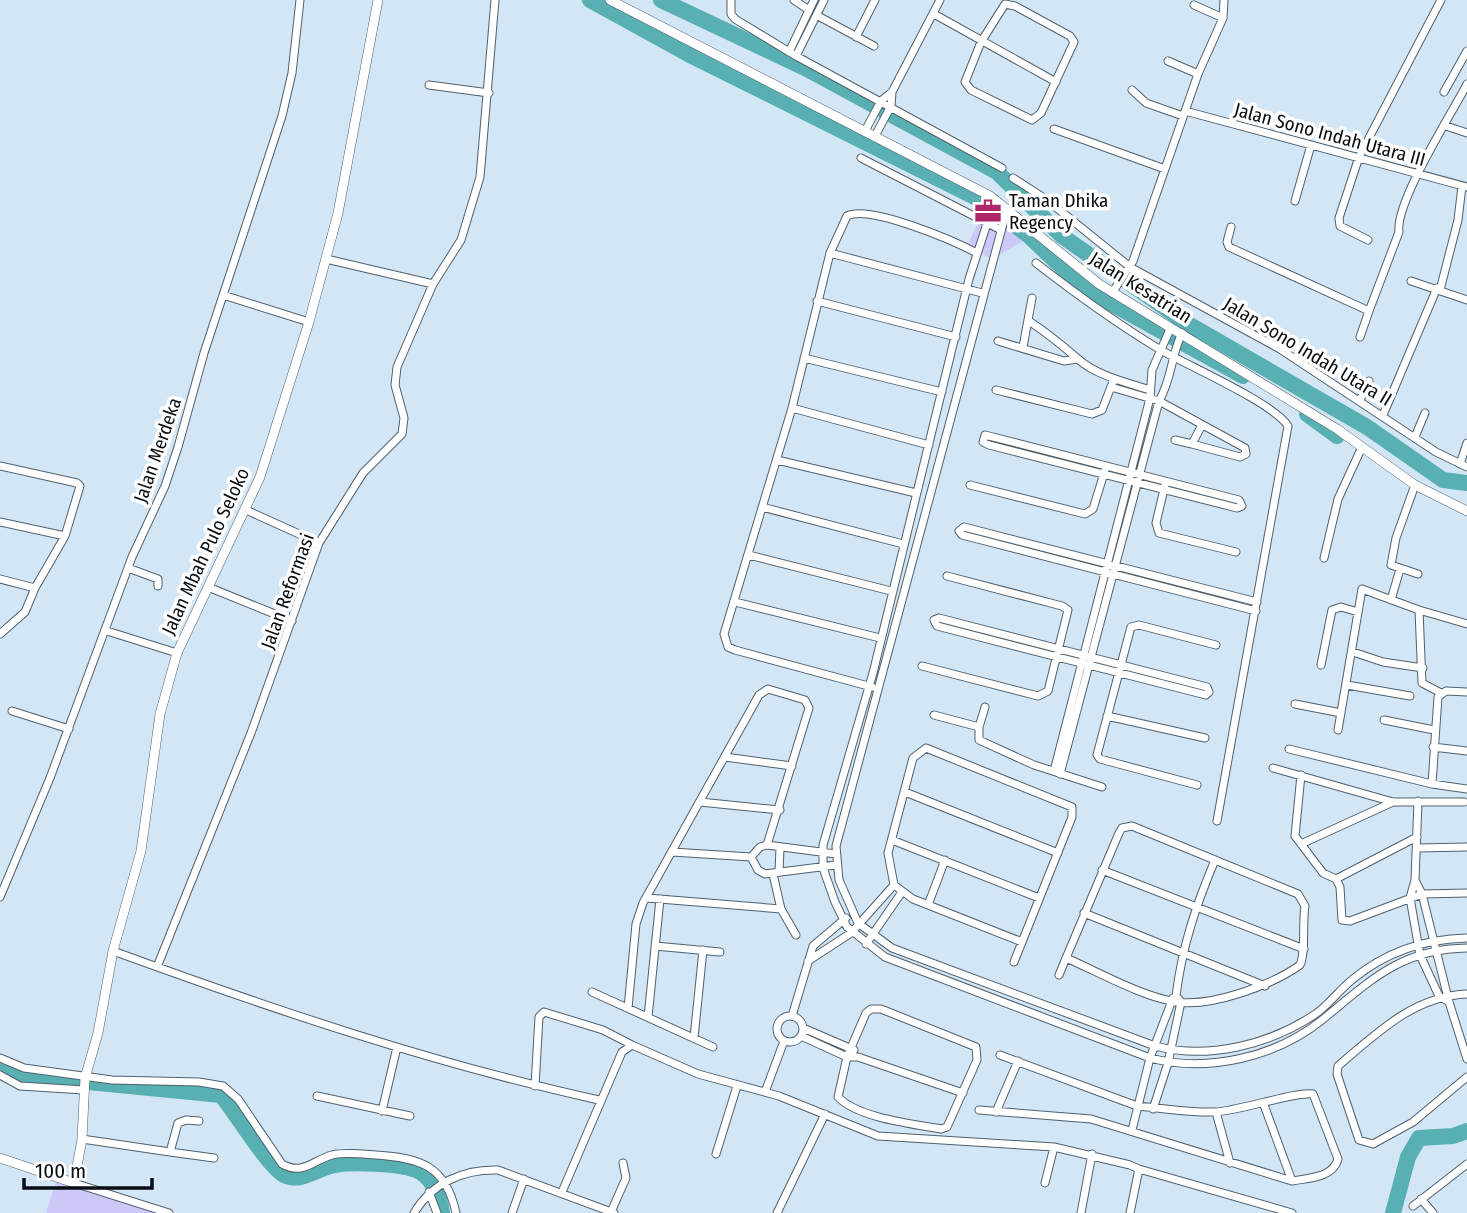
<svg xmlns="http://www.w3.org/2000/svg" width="1467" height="1213" font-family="'Fira Sans Condensed',sans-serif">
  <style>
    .green { fill: #ccc9f9 }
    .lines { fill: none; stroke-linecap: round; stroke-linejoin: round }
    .river { stroke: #58b0b2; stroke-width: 16 }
    .minor-casing { stroke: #50606d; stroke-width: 9 }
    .tertiary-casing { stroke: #50606d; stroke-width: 10 }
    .minor { stroke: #fff; stroke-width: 7 }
    .tertiary { stroke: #fff; stroke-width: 9 }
    .labels { text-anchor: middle; stroke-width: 7; stroke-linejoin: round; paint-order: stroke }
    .street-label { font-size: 19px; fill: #070d12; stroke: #fff }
    .poi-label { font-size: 19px; fill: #070d12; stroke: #fff; text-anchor: start }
  </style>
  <rect width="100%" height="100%" fill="#d3e6f6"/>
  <path class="green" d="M 990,197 L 1035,234 L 992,259 L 966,248 Z
    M 57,1178 L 166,1213 L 46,1213 Z"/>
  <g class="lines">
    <path class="river" d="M 590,0 L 690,55 L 979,199 L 1028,235 L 1085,289 L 1243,376
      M 661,0 L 807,69 L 997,172 L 1062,236 L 1188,324 L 1367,427 L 1443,480 L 1467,483
      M 1307,414 L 1337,436
      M 0,1067 L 17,1075 L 221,1095 C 236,1113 267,1165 284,1175 C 299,1183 316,1170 330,1166 C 347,1161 405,1163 420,1172 C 434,1180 440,1199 442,1213
      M 1393,1213 L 1408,1157 L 1419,1138 L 1453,1136 L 1467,1131"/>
    <defs>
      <path id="minor" d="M 731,0 L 731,14 L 735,19 L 796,56 L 1002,168
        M 794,0 L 809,10
        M 1005,4 L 1015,6 L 1070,36 L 1074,42 L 1041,113 L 1032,120 L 971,90 L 965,82 L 981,42 Z
        M 1194,5 L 1223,18
        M 934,14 L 1056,82
        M 818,16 L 874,46
        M 856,37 L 875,0
        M 789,52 L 814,0
        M 796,56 L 824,0
        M 1168,61 L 1198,74
        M 429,85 L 489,93
        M 1132,90 L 1146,103 L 1183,116
        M 1444,92 L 1467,51
        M 1185,111 L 1467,187
        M 1446,126 L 1467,133
        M 1054,129 L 1165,169
        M 865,131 L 881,101 L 892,92 L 940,0
        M 875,136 L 891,106 L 892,92
        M 861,158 L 999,229
        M 1013,178 L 1047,200 L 1130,267 L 1280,349 L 1436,452 L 1467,467
        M 995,199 L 969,279 L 873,673 L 823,845 L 823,868 L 835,902 L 847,927 L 885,957 L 1150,1058 C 1208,1073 1276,1057 1322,1020 C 1370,981 1400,949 1467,948
        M 1295,201 L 1311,145
        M 1007,209 L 836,846 L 839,880 L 858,923 L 892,948 L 1155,1046 C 1208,1060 1268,1045 1314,1015 C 1328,1006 1339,990 1353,979 C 1386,952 1425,939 1467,938
        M 1231,227 L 1227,242 L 1229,247 L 1369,311 L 1399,232 C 1395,202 1451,115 1467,84
        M 1368,240 L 1340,226 L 1339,218 L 1359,157 L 1441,0
        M 830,253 L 982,293
        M 326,259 L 433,284
        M 1036,263 C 1076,294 1116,323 1159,349 C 1186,365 1274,403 1288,426 L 1217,821
        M 1411,281 L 1467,300
        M 1440,290 L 1458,220 L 1462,186
        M 1112,293 L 1133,261 L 1198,74 L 1223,18 L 1224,0
        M 223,295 L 309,322
        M 817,301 L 956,337
        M 1029,321 C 1047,333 1062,345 1078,359 C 1097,376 1126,382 1150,390
        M 1360,337 L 1369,311
        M 998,341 L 1064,361 L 1078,359
        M 1023,347 L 1032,298
        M 804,358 L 942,392
        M 1111,387 L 1159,401 L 1245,448 L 1246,454 L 1240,457 L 1192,444 L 1202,425
        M 996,390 L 1092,414 L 1102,410 L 1114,379
        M 1360,400 L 1369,381
        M 792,408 L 929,445
        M 1383,415 L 1437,288
        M 985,435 L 1239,500 L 1242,506 L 1237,508 L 989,445 L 983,442 Z
        M 1415,437 L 1425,413
        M 1175,440 L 1192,444
        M 777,460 L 916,493
        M 1460,464 L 1467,443
        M 0,466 L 77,483 L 80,486 L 65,536 L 35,588
        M 970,485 L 1085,514 L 1093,509 L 1105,470
        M 1165,485 L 1156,523 L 1159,533 L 1236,552
        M 1415,485 L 1396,538 L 1391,565 L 1418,574
        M 762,507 L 903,544
        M 246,510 L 319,543
        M 0,522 L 65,536
        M 749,555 L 891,591
        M 1324,558 L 1338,499 L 1362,447
        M 128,568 L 158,579 L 158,586
        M 0,579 L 35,588 L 25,612 L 0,634
        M 208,587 L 292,621
        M 1391,600 L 1400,569
        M 735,602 L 880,638
        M 1419,610 L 1422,683 L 1441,693
        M 1256,611 L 962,535 L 959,531 L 964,527 L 1257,602
        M 934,620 L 937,626 L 1206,695 L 1209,692
        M 934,620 L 939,618 L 1207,687 L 1209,692
        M 107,631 L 177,653
        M 1353,652 L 1383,662 L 1423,668
        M 1321,665 L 1332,610 L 1341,607 L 1358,612
        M 922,666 L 1038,696 L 1048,691 L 1068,610 L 1062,606 L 947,576
        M 1347,685 L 1410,696
        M 872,687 L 735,650 L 728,647 L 724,634 L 792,408 L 830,253 L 847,216 C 869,204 954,241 977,253
        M 1295,704 L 1341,713
        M 12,711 L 69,729
        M 934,715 L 979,727 L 979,740 L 1034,765 L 1102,787
        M 1107,716 L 1205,738
        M 1384,720 L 1434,730
        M 979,727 L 985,707
        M 1338,730 L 1362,589 L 1419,610 L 1467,624
        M 1433,747 L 1467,751
        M 926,748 L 1072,807 L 1072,817 L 1022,942 L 913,899 L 894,885 L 888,853 L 913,758 Z
        M 1289,749 L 1432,784 L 1467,789
        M 725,757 L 792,766
        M 1273,768 L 1393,802 L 1464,802
        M 1054,771 L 1150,398 L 1152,370 L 1171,327
        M 1060,774 L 1159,401 C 1172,379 1171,355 1182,333
        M 1301,775 L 1295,836 L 1323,873 L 1336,879 L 1340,887 L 1342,920 L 1350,921 L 1422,894 L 1467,893
        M 1432,784 L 1438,697 L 1446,691 L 1467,692
        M 1197,785 L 1100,759 L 1097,755 L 1131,627 L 1139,625 L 1216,645
        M 905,792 L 1058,853
        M 1418,801 L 1415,880 L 1410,898 L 1420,955 L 1439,996 L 1449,1002
        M 700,802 L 780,810
        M 1132,826 L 1298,894 L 1305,906 C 1302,924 1306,953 1300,965 C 1272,985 1212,1007 1177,1002 C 1142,997 1099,972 1066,958 L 1119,833 L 1122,828 Z
        M 892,840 L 1039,898
        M 1301,844 L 1393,802
        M 1417,848 L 1467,847
        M 672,852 L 751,857
        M 836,854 L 767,845 L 760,847 L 751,857 L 758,870 L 765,874 L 836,865
        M 1102,870 L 1304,949
        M 779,872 L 780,848
        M 773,874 L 781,909 L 796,935
        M 1336,879 L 1417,837
        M 1415,880 L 1422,894 L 1449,1002 L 1467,1059
        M 0,897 L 50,778 L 132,557 L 165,486 L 178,447 L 204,353 L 282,116 L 292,73 L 300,0
        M 647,898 L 781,909
        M 928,905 L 945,860
        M 1084,913 L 1265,986
        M 866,944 L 902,892
        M 655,946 L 720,952
        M 113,951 C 272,1009 434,1064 599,1100
        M 808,961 L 851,933 L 894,885
        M 1014,962 L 1022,942
        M 157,967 L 251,733 L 319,543 L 363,473 L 402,434 L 404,418 L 395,385 L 397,367 L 433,284 L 461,240 L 480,177 L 495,0
        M 1059,975 L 1066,958
        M 592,992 L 713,1047
        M 1467,994 C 1414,996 1377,1033 1338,1066 L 1337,1074 L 1359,1140 L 1373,1144 L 1413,1122 L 1467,1077
        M 628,1008 L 636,924 L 643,903 L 759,695 L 768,689 L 805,700 L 809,708 L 767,845
        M 871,1009 L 881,1009 L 976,1047 L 977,1060 L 947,1127 L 941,1129 C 913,1124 858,1118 838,1097 L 847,1057 L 866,1013 Z
        M 792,1016 L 813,946 L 846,918
        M777 1029a13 13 0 1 1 26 0a13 13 0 1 1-26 0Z
        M 648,1017 L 660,899
        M 803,1028 L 854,1050
        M 801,1036 L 847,1057 L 858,1057 L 963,1093
        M 694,1038 L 703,950
        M 0,1058 L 24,1068 L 112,1080 L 199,1082 L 223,1086 L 238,1099 L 282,1164 C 303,1176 313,1160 332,1155 C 346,1152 362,1154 376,1155 C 421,1158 446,1166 456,1213
        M 0,1075 L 20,1086 L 84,1090
        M 535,1086 L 539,1017 L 544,1012 L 603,1030 L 632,1045
        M 765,1092 L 784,1041
        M 317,1096 L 410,1116
        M 1264,1105 L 1292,1181
        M 1153,1109 L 1168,1063 L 1181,1002 L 1176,996 C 1182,947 1196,905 1215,860
        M 979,1110 L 1091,1119 L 1292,1181 C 1308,1178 1333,1178 1338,1159 L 1313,1094 C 1297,1091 1239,1111 1215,1112 C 1189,1113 1163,1108 1137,1106 L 1000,1055
        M 382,1111 L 397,1047
        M 996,1112 L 1018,1061
        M 1216,1112 L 1230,1163
        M 1132,1130 L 1150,1058 L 1173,998
        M 82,1139 L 170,1152 L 178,1123 L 186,1120 L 199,1121
        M 170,1152 L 214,1158
        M 716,1154 L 737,1086
        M 1139,1169 L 1292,1213
        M 74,1183 L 169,1213
        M 1045,1183 L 1054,1147
        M 429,1192 L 437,1213
        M 562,1192 L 622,1052 L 632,1045 L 698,1074 L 779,1096 L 878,1136 L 1054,1147 L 1130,1165 L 1139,1169 L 1130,1213
        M 1421,1199 L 1433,1213
        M 1413,1206 L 1467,1164
        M 611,1212 L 626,1178 L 623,1163
        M 414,1213 C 432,1183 463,1169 498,1170 L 614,1213
        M 512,1213 L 524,1179
        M 777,1213 L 825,1114
        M 1081,1213 L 1092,1154"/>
      <path id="tertiary" d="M 610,0 L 990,196 L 1099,284 L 1337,429 L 1415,485 L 1467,511
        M 0,1158 L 74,1183 L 82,1139 L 85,1078 L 98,1033 L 113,951 L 141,851 L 160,714 L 177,653 L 260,477 L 309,322 L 338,213 L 378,0"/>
    </defs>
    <use href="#minor" class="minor-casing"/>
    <use href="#tertiary" class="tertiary-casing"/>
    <use href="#minor" class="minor"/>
    <use href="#tertiary" class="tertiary"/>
  </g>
  <defs>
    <symbol id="office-bare" viewBox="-9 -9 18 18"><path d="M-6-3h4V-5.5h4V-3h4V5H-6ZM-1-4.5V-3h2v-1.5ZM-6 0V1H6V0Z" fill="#af2769" stroke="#fff" stroke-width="2.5" paint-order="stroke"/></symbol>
  </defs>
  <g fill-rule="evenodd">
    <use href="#office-bare" x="969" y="192" width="38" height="38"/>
  </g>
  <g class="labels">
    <g class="street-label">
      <text transform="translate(1330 134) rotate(15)" y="7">Jalan Sono Indah Utara III</text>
      <text transform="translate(1141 287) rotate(32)" y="7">Jalan Kesatrian</text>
      <text transform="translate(1308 351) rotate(31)" y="7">Jalan Sono Indah Utara II</text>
      <text transform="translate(157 450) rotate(-71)" y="7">Jalan Merdeka</text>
      <text transform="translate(205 551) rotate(-65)" y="7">Jalan Mbah Pulo Seloko</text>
      <text transform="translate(287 591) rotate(-70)" y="7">Jalan Reformasi</text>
    </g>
    <g class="poi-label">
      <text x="1009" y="207">Taman Dhika<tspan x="1009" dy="22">Regency</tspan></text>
    </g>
  </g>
  <path d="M24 1178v10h128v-10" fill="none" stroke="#070d12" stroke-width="3.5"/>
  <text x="35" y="1178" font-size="21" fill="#070d12" stroke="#ffffff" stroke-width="5" paint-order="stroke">100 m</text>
</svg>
